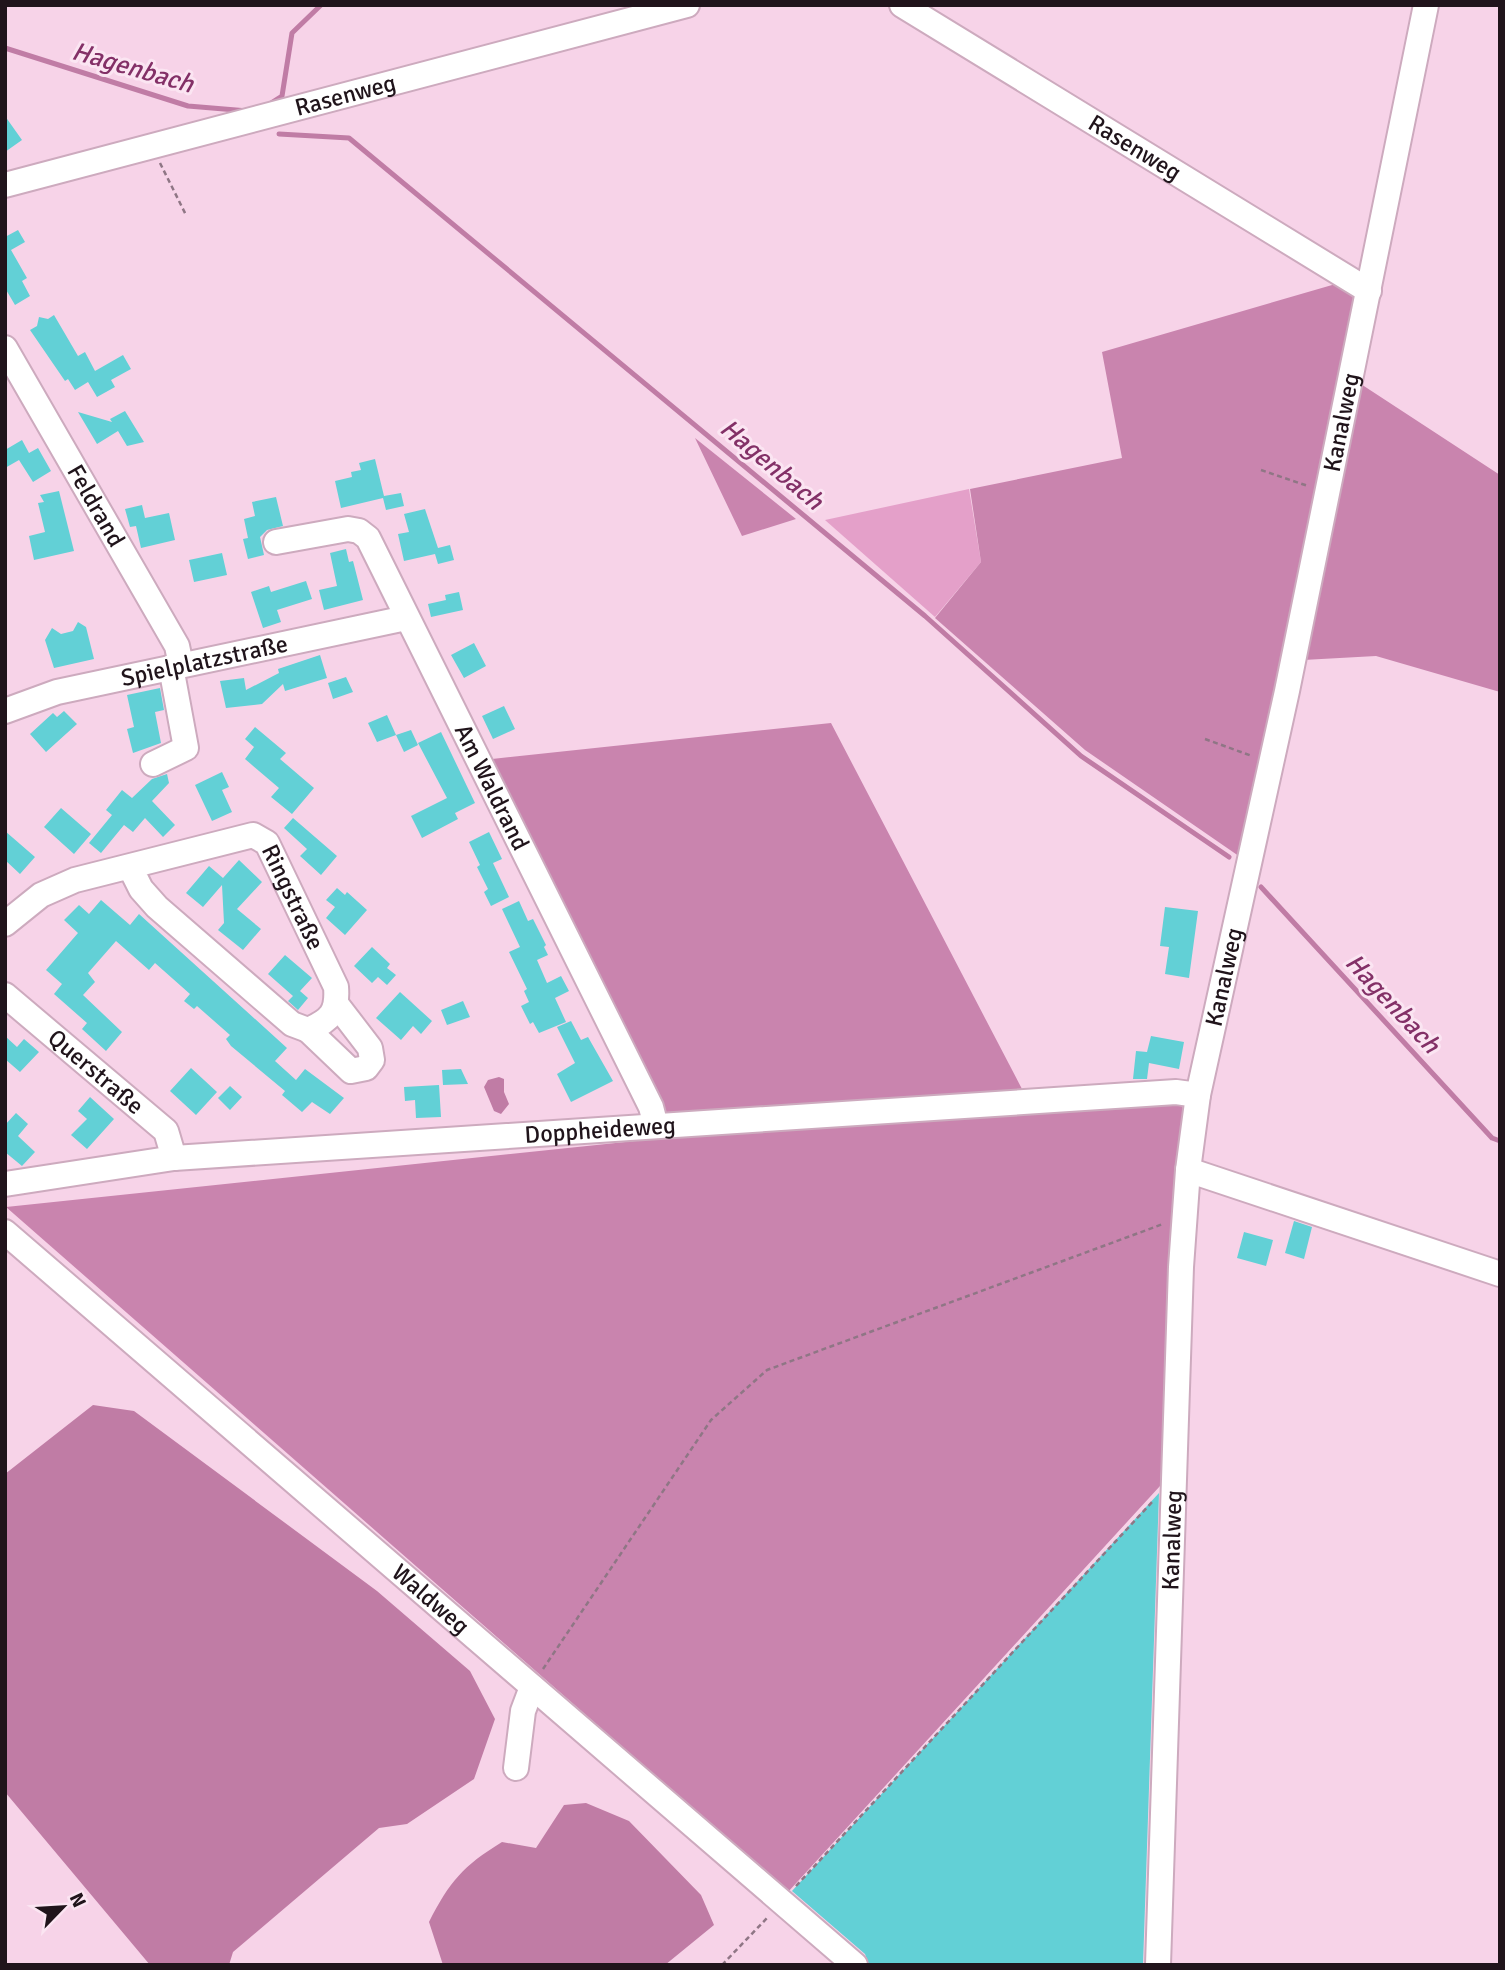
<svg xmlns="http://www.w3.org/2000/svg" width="1505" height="1970" font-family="Signika,sans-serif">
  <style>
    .green { fill: #e4a0c9 }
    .forest { fill: #c984ae }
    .water { fill: #c07ca5 }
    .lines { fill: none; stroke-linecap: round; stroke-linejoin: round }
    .stream { stroke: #c07ca5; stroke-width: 5 }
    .building { fill: #62d0d6 }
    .minor-casing { stroke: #cdaabe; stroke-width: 28 }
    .path { stroke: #8f7685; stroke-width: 2.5; stroke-dasharray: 5 3.5; stroke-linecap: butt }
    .minor { stroke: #fff; stroke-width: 24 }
    .labels { text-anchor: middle; stroke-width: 6; stroke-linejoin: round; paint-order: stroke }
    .street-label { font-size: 24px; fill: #20141b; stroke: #fbe5f2 }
    .water-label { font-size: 26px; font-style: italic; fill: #833067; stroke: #fbe5f2 }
  </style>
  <rect width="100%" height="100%" fill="#f7d3e8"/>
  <path class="green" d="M 969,489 L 981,562 L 935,617 L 825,520 Z"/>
  <path class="forest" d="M 1339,283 L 1363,298 L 1344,373 L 1500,475 L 1500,692 L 1376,656 L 1285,661 L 1246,861 L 1085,750 L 935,618 L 981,562 L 970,489 L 1122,458 L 1102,352 Z
    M 695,438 L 796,519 L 742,536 Z
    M 831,723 L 1034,1112 L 1179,1102 L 1185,1111 L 1160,1486 L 788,1892 L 6,1207 L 673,1137 L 492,759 Z"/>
  <path class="water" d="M 499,1077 L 504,1079 L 504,1092 L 509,1104 L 501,1114 L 494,1111 L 484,1087 L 488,1080 Z
    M 93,1405 L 134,1411 L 377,1591 L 470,1671 L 495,1719 L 474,1779 L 407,1824 L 379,1828 L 233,1952 L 229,1965 L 150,1965 L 5,1792 L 5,1474 Z
    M 586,1803 L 629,1821 L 701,1895 L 714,1925 L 665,1965 L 443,1965 L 429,1922 C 450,1881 463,1866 502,1842 L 536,1848 L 564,1805 Z"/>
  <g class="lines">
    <path class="stream" d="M 5,48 L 188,106 L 248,111
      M 271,103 L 282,96 L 292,33 L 321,5
      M 279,134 L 349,138 L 925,616 L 1081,756 L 1229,857
      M 1261,887 L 1492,1138 L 1500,1141"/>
  </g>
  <path class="building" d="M 5,116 L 22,140 L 5,152 Z
    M 18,230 L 25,242 L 11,250 L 27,278 L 22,281 L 30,296 L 15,305 L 5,288 L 5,237 Z
    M 54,315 L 78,356 L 85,352 L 95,371 L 123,355 L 131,369 L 111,380 L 115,387 L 97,397 L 88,382 L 75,390 L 68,379 L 65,381 L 30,330 L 37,326 L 39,317 L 48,319 Z
    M 125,411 L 144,442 L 127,446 L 118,431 L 97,444 L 78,412 L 112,422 L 110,419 Z
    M 22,440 L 29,453 L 38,448 L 51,471 L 33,482 L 19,460 L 5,468 L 5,450 Z
    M 375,459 L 384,496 L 401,493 L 404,506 L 386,510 L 383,498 L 341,508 L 335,481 L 352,477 L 351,472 L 361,470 L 359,463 Z
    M 59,491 L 74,551 L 34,560 L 29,536 L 45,532 L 38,503 L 44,502 L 40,495 Z
    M 276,497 L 283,526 L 267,530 L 260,537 L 264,555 L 248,559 L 243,539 L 248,538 L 244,519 L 255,516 L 252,502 Z
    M 142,505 L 145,518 L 169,513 L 175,540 L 141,548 L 136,526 L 130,527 L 125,509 Z
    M 425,509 L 438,548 L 450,545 L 454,560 L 438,564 L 435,554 L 404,561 L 398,534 L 409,532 L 404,514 Z
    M 346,549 L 349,562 L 353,561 L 363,600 L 324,610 L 319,590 L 337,586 L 330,553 Z
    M 222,553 L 227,575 L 194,582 L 189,560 Z
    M 306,581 L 312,599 L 277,610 L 281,622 L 263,628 L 251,592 L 269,586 L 271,592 Z
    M 459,592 L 463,610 L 431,617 L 428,604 L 446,600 L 445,595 Z
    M 78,622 L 86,627 L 94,659 L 54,668 L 45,640 L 52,628 L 61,634 L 73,631 Z
    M 474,643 L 486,666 L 464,678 L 451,655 Z
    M 320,655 L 327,678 L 285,691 L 283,684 L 262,704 L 226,708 L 220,681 L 244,678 L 246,690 L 279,673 L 278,669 Z
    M 346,677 L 353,692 L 333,699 L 328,683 Z
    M 160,688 L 164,710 L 155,712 L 161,743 L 133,753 L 127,729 L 134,727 L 127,695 Z
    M 504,706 L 515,729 L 493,739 L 482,716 Z
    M 64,711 L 77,724 L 46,752 L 30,734 L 53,713 L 57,717 Z
    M 387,715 L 396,735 L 377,742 L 368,723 Z
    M 255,727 L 286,753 L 280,759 L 314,788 L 292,814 L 271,797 L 279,788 L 245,759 L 254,747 L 245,739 Z
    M 411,730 L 418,745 L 404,752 L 396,735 Z
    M 441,732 L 475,803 L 455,813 L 458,819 L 422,838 L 411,816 L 447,798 L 418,743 Z
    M 222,772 L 229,787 L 222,790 L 232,812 L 212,821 L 195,785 Z
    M 167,774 L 169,783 L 152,801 L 175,825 L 163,837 L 145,818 L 133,832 L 124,825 L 101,853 L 89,843 L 112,815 L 106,810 L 122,790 L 132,798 L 152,779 Z
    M 61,808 L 91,834 L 74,854 L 44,827 Z
    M 293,818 L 337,856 L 321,875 L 300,856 L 307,849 L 284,828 Z
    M 5,831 L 35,857 L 20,874 L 5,860 Z
    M 489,832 L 502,859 L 493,863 L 509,897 L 491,906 L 484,892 L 488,889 L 477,867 L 480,865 L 469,842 Z
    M 239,860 L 262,882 L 237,909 L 261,929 L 243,950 L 218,930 L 224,923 L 222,885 L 203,907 L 186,893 L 209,866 L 223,878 Z
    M 337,888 L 345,895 L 347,892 L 367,910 L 345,935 L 326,918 L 335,907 L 326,900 Z
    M 101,900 L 130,925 L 139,914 L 287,1048 L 275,1061 L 296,1080 L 305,1069 L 344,1098 L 330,1114 L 312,1102 L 302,1112 L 282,1095 L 285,1091 L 231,1046 L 226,1039 L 230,1035 L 197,1006 L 194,1009 L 184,1001 L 190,994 L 155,963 L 149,970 L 116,941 L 88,973 L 95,982 L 83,995 L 122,1032 L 106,1051 L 82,1029 L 87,1023 L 54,994 L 62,984 L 46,970 L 78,933 L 64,920 L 79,905 L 89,914 Z
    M 519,901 L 528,921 L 533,919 L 546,945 L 544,947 L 548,955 L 537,960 L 547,983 L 561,976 L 569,991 L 555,998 L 566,1022 L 539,1033 L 533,1022 L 530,1024 L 521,1006 L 529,1002 L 524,991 L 527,989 L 509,952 L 520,947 L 502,909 Z
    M 1165,907 L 1198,911 L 1189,978 L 1165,974 L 1169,947 L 1160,946 Z
    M 372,947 L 390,964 L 387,968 L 396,975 L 387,985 L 378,977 L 372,983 L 354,966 Z
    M 285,955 L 312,978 L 300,991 L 308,998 L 298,1010 L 288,1001 L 293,996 L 268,974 Z
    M 400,992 L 432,1021 L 421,1034 L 413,1026 L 401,1040 L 376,1018 Z
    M 463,1001 L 470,1017 L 447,1025 L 441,1010 Z
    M 571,1021 L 581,1040 L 588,1037 L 613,1081 L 571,1102 L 557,1074 L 575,1063 L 557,1027 Z
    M 5,1036 L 17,1047 L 24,1039 L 39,1052 L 20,1072 L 5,1059 Z
    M 1151,1036 L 1184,1042 L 1179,1069 L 1149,1063 L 1147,1079 L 1133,1079 L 1136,1051 L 1147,1052 Z
    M 191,1068 L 217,1092 L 196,1115 L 170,1091 Z
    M 461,1069 L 468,1084 L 443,1085 L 442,1070 Z
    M 439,1085 L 441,1117 L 416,1118 L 415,1100 L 405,1101 L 404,1087 Z
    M 230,1086 L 242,1097 L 230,1110 L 218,1098 Z
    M 90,1097 L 114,1119 L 87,1149 L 71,1135 L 87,1119 L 78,1111 Z
    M 16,1113 L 28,1124 L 18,1136 L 35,1152 L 22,1166 L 5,1152 L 5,1125 Z
    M 1294,1221 L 1312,1227 L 1304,1259 L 1285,1253 Z
    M 1244,1232 L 1273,1240 L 1266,1266 L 1237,1258 Z
    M 1159,1493 L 1143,1965 L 869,1965 L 865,1954 L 792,1891 Z"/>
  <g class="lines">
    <defs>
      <g id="minor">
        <path id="s1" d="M 902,5 L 1369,291"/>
        <path id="s2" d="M 5,185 L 687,5"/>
        <path id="s3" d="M 5,348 L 177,646 L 181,665"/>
        <path id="s4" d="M 276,542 L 348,529 L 359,531 L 368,538 L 651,1107 L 656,1126"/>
        <path id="s5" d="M 5,711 L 57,692 L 406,618"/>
        <path d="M 153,764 L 186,748 L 171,667"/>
        <path id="s6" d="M 5,924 L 41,895 L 75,880 L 253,835 L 267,843 L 336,987 C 338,1012 331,1020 308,1030 L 292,1024 L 157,907 L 141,889 L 130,867"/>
        <path id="s7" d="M 5,995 L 166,1131 L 174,1158"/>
        <path d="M 308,1030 L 351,1071 L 366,1068 L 372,1060 L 370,1048 L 337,1005"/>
        <path d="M 1188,1170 L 1500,1274"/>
        <path id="s8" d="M 5,1184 L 174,1158 L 1176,1092 L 1198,1095"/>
        <path id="s9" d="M 5,1232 L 855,1965"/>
        <path d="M 516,1768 L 523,1711 L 532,1687"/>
        <path id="s10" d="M 1158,1965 L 1181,1267 L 1188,1170 L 1198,1095 L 1287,691 L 1426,5"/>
      </g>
    </defs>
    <use href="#minor" class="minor-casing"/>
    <path class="path" d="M 160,163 L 186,215
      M 1261,470 L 1308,486
      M 1205,739 L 1252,756
      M 543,1669 L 711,1420 L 767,1370 L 1163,1224
      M 796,1886 L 1153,1501
      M 722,1965 L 768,1917"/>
    <use href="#minor" class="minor"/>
  </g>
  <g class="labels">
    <g class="street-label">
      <text dy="8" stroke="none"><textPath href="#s2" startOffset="352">Rasenweg</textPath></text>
      <text dy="8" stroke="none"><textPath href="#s1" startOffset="273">Rasenweg</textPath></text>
      <text dy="8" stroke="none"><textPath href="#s10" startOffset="1559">Kanalweg</textPath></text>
      <text dy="8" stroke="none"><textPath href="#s3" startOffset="182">Feldrand</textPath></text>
      <text dy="8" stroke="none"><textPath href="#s5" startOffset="206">Spielplatzstraße</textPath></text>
      <text dy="8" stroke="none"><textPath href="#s4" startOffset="374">Am Waldrand</textPath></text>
      <text dy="8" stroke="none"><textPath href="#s6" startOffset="343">Ringstraße</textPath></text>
      <text dy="8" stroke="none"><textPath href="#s10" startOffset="992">Kanalweg</textPath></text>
      <text dy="8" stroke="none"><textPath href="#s7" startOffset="119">Querstraße</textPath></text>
      <text dy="8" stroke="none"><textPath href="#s8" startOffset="598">Doppheideweg</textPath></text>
      <text dy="8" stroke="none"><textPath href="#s10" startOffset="425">Kanalweg</textPath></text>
      <text dy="8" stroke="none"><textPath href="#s9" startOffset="562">Waldweg</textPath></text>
    </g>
    <g class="water-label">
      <text transform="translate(133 67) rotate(16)" y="9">Hagenbach</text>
      <text transform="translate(772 464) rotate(40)" y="9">Hagenbach</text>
      <text transform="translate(1393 1003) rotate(47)" y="9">Hagenbach</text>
    </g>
  </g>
  <rect width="1505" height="1970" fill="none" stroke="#20141b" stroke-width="14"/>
  <g transform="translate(63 1907) rotate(65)" stroke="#fbe5f2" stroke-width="5" paint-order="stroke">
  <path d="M0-5L12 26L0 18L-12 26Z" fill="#20141b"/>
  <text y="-10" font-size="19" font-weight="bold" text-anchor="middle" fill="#20141b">N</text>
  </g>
</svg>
